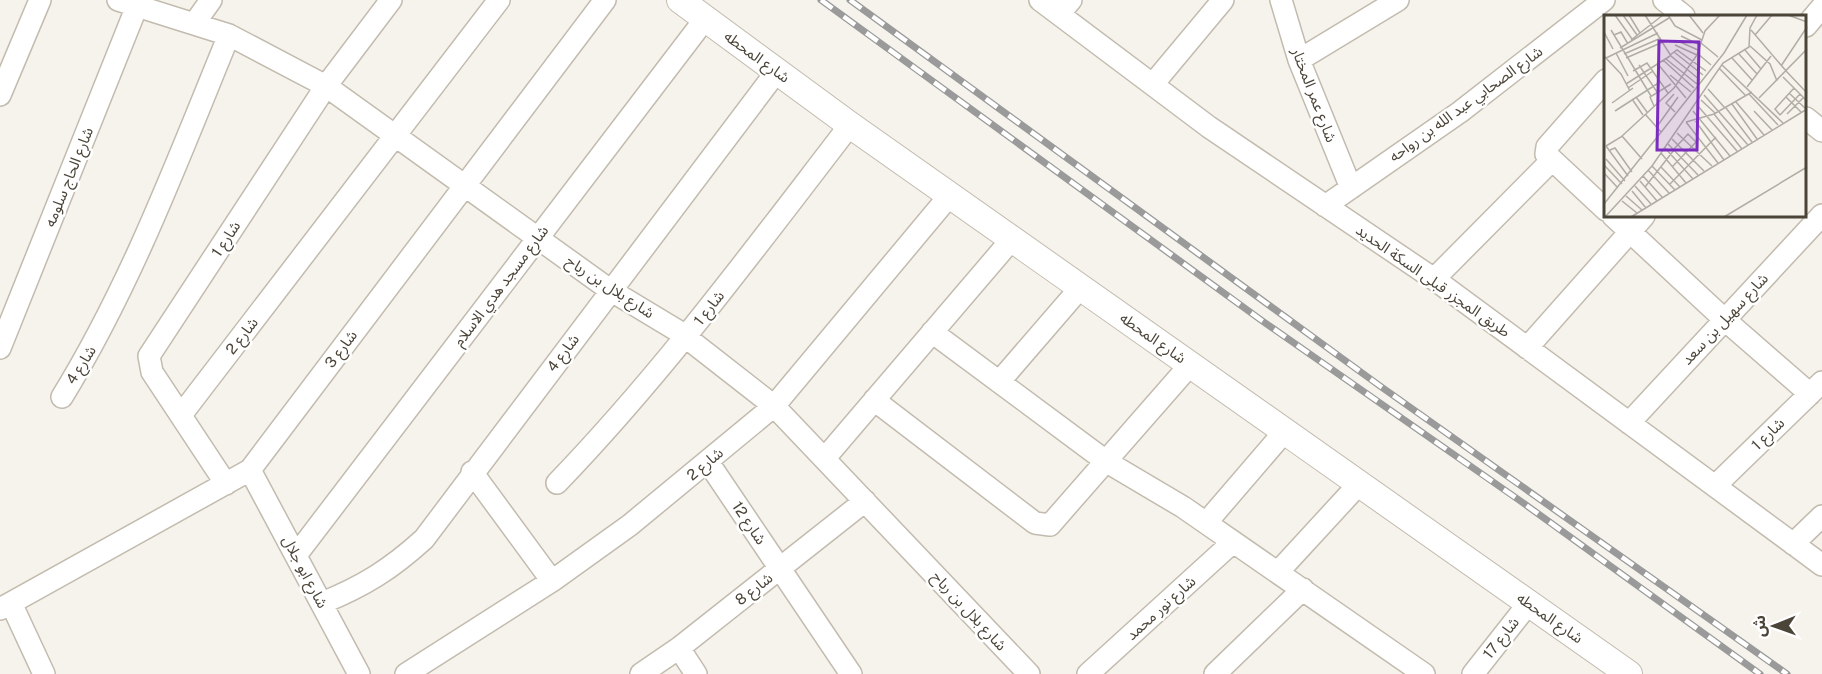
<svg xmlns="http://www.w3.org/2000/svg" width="1822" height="674" font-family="'Public Sans','Noto Sans Arabic',sans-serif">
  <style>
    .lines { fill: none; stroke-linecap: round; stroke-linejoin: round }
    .minor-casing { stroke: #c2bbae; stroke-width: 24 }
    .tertiary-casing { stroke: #c2bbae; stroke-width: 28 }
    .minor { stroke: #fff; stroke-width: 21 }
    .tertiary { stroke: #fff; stroke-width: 26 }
    .rail-casing { stroke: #9a9a9a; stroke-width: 7 }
    .rail { stroke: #fff; stroke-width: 4.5; stroke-dasharray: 14; stroke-linecap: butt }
    .labels { text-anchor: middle; stroke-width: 5; stroke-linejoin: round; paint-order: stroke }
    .street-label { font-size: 15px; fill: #4b4439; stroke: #fff }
    .inset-road { fill: none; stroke: #b2ada4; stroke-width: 1.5 }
    .view { fill: #7b2cbf; fill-opacity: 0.15; stroke: #7b2cbf; stroke-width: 3 }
    .inset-edge { fill: none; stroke: #4b4439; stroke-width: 3 }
  </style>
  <rect width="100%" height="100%" fill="#f6f3ec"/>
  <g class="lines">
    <defs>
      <path id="minor" d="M 118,0 L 229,35 L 326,86 L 610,290 L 678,331 L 774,406 L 1029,674
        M 1040,0 L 1209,127 L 1434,279 L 1822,565
        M 1281,0 L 1299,60 L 1351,188
        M 1664,0 L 1684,16
        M 1059,14 L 1071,0
        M 194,24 L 211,0
        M 1806,26 L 1822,7
        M 1299,60 L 1398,0
        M 1606,80 L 1547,147 L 1546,154 L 1606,210
        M 1153,84 L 1223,0
        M 0,95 L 40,0
        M 1806,118 L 1822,131
        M 1325,206 L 1460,112 L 1604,0
        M 1613,216 L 1725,320 L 1810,394
        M 1434,279 L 1551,161
        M 932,332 L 1107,462 L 1183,507 L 1424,674
        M 0,348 L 137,6
        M 1527,348 L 1644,216
        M 999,382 L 1081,287
        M 62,397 C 132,283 178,159 229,35
        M 874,400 L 1035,523 L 1050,525 L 1190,365
        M 181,415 L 499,0
        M 1629,423 L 1822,215
        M 825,458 L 1012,239
        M 708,462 L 851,674
        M 250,470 L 359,674
        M 472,472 L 552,581
        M 557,483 C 664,372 756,247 850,125
        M 226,484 L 152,372 L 149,356 L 326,86 L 391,0
        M 1715,486 L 1822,382
        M 1206,523 L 1285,431
        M 1793,544 L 1822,516
        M 297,554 L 705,19
        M 1278,572 L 1359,484
        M 11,603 L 44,674
        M 322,603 C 364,586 391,569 424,539 L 777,71
        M 0,609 L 250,470 L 605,0
        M 679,648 L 696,674
        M 406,674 L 552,581 L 630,525 L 774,406 L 950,195
        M 641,674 L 679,648 L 865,501
        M 1088,674 L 1233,542
        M 1215,674 L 1303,589
        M 1473,674 L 1529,603"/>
      <path id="tertiary" d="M 680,0 L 850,125 L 1629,674"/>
    </defs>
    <use href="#minor" class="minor-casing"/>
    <use href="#tertiary" class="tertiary-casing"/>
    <use href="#minor" class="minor"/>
    <use href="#tertiary" class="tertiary"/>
    <defs>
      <path id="rail" d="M 821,0 L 1261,320 L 1519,500 L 1760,674
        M 850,0 L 1380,386 L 1787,674"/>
    </defs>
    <use href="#rail" class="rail-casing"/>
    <use href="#rail" class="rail"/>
  </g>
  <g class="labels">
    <g class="street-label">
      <text transform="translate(757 57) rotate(36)" y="5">شارع المحطه</text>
      <text transform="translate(1314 95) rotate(69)" y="5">شارع عمر المختار</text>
      <text transform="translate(1466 104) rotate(-36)" y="5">شارع الصحابي عبد الله بن رواحه</text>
      <text transform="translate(69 177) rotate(-68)" y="5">شارع الحاج سلومه</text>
      <text transform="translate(226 239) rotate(-57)" y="5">شارع 1</text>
      <text transform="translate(1433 281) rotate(35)" y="5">طريق المجزر قبلى السكة الحديد</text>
      <text transform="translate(501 286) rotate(-53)" y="5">شارع مسجد هدي الاسلام</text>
      <text transform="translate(610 287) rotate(33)" y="5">شارع بلال بن رباح</text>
      <text transform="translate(709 308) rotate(-52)" y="5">شارع 1</text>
      <text transform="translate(1725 319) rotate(-47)" y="5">شارع سهيل بن سعد</text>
      <text transform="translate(242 336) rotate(-52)" y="5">شارع 2</text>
      <text transform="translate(1153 338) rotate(35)" y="5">شارع المحطه</text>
      <text transform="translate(341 349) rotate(-53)" y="5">شارع 3</text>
      <text transform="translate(563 353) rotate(-53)" y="5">شارع 4</text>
      <text transform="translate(81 365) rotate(-58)" y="5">شارع 4</text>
      <text transform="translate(1768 434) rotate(-44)" y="5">شارع 1</text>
      <text transform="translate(705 464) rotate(-40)" y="5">شارع 2</text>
      <text transform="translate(749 523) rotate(56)" y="5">شارع 12</text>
      <text transform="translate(305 572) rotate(62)" y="5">شارع ابو جلال</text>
      <text transform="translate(754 589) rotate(-38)" y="5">شارع 8</text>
      <text transform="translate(1161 608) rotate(-42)" y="5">شارع نور محمد</text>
      <text transform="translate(969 611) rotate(47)" y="5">شارع بلال بن رباح</text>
      <text transform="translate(1550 618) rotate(35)" y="5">شارع المحطه</text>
      <text transform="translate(1501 638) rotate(-52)" y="5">شارع 17</text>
    </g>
  </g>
  <g transform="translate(1604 15)">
    <rect width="202" height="202" fill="#f6f3ec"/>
    <path class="inset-road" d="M 11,0 L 28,24M 19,0 L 33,20M 25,0 L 36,18M 41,0 L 67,41 L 96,65M 64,0 L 71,11 L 98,25M 85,0 L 99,18M 184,0 L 203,7M 7,15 L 47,81M 147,15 L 183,57M 0,17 L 9,34M 10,20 L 17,17 L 24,29M 151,20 L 168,0M 77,21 L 96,30M 27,25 L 59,0M 74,26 L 94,35M 97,28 L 114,42M 71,30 L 93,40M 146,31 L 166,49 L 173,66M 16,33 L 65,3M 141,35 L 157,54M 70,37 L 99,60M 12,38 L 24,61M 93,38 L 107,50M 20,39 L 57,23M 135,39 L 153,59M 66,40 L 73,35 L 102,56M 0,41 L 17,59 L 26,76M 2,43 L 54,18M 22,43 L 59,27M 128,43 L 148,65M 62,44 L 93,69M 59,45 L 90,73M 53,48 L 82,83M 35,50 L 53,77M 118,50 L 179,108M 177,51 L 203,12M 115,53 L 142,81M 29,56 L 43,48 L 64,78M 183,57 L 203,78M 66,60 L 87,77M 179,62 L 203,86M 22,69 L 66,41M 143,72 L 167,41M 24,73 L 49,56M 104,74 L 121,93M 185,78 L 202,94M 70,79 L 62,88 L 71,97M 145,79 L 174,110M 100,80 L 144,130M 32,82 L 43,97M 182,82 L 197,97M 155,83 L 203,34M 28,84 L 39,100M 97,85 L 111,98M 132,87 L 160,120M 8,88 L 29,73M 128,89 L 153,124M 93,90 L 133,136M 50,91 L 46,82 L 67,69M 122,93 L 148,127M 11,96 L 56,67M 89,96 L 126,141M 150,96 L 168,115M 41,99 L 57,117M 110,99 L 138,134M 183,99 L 199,83M 176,100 L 171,94 L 190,73M 176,100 L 196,79M 90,104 L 120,145M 82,107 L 110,99 L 148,77M 82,107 L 114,148M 52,113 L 74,82M 73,118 L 108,151M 18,121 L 38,144M 68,124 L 100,156M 64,129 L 94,160M 2,131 L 17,122 L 70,73 L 93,40 L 101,16 L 116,0M 2,131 L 24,161M 61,133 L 89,164M 70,134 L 84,119 L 92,127M 6,135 L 11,133 L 28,157M 57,138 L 82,168M 2,144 L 21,166M 0,150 L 18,169M 48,151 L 71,175M 57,152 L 76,172M 68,152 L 94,125M 44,155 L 65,178M 0,158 L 14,173M 39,161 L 58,182M 36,166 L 53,186M 65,170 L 112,122M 31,171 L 47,189M 41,172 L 70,135M 28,176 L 42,193M 22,181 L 38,195M 18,186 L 33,198M 0,189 L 120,38 L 143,0M 1,202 L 48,151 L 119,48 L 145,32 L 146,13 L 153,0M 27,202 L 203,94M 120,202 L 203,152"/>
    <path class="view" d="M 55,26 L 95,27 L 93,135 L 53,135 Z"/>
    <rect width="202" height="202" class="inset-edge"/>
  </g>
  <g transform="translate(1774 626) rotate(269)" stroke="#ffffff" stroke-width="4.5" paint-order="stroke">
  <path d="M0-4.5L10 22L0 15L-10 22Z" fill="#4b4439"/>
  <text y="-9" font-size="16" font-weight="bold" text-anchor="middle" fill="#4b4439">ش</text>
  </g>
</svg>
